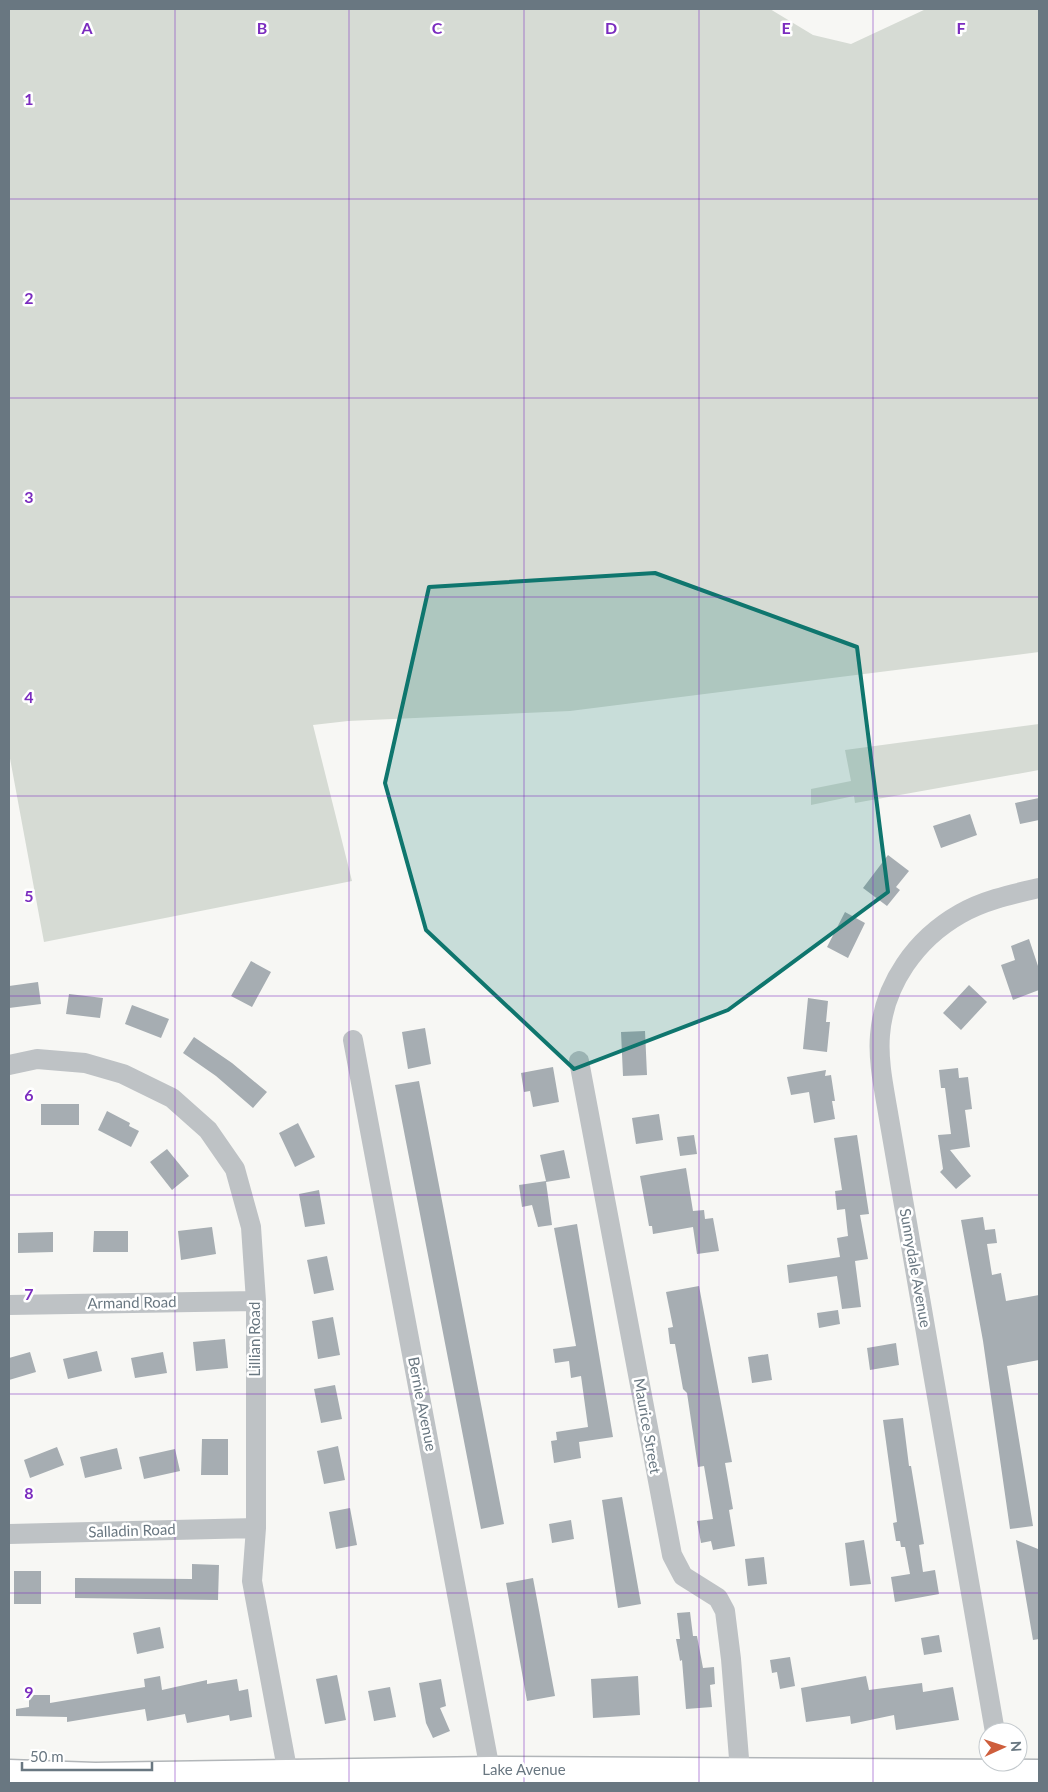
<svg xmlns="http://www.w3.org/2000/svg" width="1048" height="1792" font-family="Lato,sans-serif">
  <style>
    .green { fill: #d6dbd4 }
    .building { fill: #a6adb2 }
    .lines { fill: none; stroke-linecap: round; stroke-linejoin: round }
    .major-casing { stroke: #b2b6b9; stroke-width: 29 }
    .minor { stroke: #bec2c5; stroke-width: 20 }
    .major { stroke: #fff; stroke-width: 26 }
    .marked { fill: #0f766e; fill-opacity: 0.2; stroke: #0f766e; stroke-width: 4; stroke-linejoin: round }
    .grid { fill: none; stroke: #7b2cbf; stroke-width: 1; stroke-opacity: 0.55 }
    .labels { text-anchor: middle; stroke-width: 5; stroke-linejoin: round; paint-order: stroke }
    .street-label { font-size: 15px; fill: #697781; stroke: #fff }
    .grid-label { font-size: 16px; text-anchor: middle; font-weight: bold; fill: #7b2cbf; stroke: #fff; stroke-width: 5; stroke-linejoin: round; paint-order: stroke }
  </style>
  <rect width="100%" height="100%" fill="#f7f7f4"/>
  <path class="green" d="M 9,9 L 770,9 L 813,35 L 851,44 L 926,9 L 1039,9 L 1039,652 L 570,711 L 348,721 L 313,725 L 352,881 L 44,942 L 9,753 Z
    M 1039,724 L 1039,770 L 855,803 L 854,796 L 811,805 L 811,789 L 851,781 L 845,750 Z"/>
  <path class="building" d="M 1039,798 L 1039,820 L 1020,824 L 1015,803 Z
    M 970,814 L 977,835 L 941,848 L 933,826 Z
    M 888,855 L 909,871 L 896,887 L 900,890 L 887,906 L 863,888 Z
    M 845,912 L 865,923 L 848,958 L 827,947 Z
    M 1029,939 L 1039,969 L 1039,990 L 1013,1000 L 1001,965 L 1015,960 L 1011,946 Z
    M 251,961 L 271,972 L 252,1007 L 231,996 Z
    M 38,982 L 41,1004 L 9,1008 L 9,986 Z
    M 969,985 L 987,1002 L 961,1030 L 943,1013 Z
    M 69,994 L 103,998 L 100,1018 L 66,1014 Z
    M 808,998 L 828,1001 L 826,1022 L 830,1022 L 827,1052 L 803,1049 Z
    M 132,1005 L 169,1019 L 161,1038 L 125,1024 Z
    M 425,1028 L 431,1064 L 408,1069 L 402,1032 Z
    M 645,1031 L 647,1075 L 623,1076 L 621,1032 Z
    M 194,1037 L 232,1063 L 267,1092 L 253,1108 L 216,1076 L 183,1053 Z
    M 553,1067 L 559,1102 L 533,1107 L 530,1091 L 524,1092 L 521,1073 Z
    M 958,1068 L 959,1078 L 968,1077 L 972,1109 L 965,1110 L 970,1147 L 950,1150 L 971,1176 L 956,1189 L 940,1172 L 943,1169 L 938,1135 L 951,1134 L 945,1088 L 941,1088 L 939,1070 Z
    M 826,1070 L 825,1076 L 831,1075 L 835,1101 L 832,1101 L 835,1119 L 814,1123 L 809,1092 L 791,1095 L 787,1077 Z
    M 419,1081 L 504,1524 L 481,1529 L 395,1085 Z
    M 41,1104 L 79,1104 L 79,1125 L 41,1125 Z
    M 107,1111 L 130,1123 L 129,1126 L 139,1131 L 131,1147 L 98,1130 Z
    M 659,1114 L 663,1140 L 636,1144 L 632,1118 Z
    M 298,1123 L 315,1157 L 295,1167 L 279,1133 Z
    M 694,1135 L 697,1154 L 680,1156 L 677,1137 Z
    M 857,1135 L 869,1214 L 860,1215 L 868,1259 L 855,1261 L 861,1307 L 842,1309 L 837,1276 L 789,1283 L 787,1265 L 840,1257 L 837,1238 L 848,1236 L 845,1209 L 837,1210 L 835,1191 L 842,1190 L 834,1138 Z
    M 167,1149 L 189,1176 L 172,1190 L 150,1162 Z
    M 564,1150 L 570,1178 L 546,1182 L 552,1225 L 538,1227 L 532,1205 L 522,1207 L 519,1185 L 546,1181 L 540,1155 Z
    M 686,1168 L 693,1211 L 704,1210 L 705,1219 L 713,1218 L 719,1251 L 697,1254 L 693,1227 L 653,1234 L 652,1226 L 649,1226 L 640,1176 Z
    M 319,1190 L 325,1224 L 305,1227 L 299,1194 Z
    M 983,1217 L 985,1230 L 995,1229 L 997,1243 L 987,1244 L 992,1275 L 1001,1273 L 1006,1301 L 1039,1295 L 1039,1360 L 1007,1366 L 1033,1526 L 1010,1529 L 983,1341 L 961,1220 Z
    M 577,1224 L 613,1437 L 579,1442 L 581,1458 L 554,1463 L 551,1441 L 557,1440 L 556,1432 L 588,1427 L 581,1376 L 571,1378 L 569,1361 L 555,1363 L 553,1349 L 576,1346 L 554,1228 Z
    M 212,1227 L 216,1254 L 181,1260 L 178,1231 Z
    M 94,1231 L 128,1231 L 128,1252 L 93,1252 Z
    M 53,1232 L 53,1252 L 18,1253 L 18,1233 Z
    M 327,1256 L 334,1290 L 314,1294 L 307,1260 Z
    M 699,1286 L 732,1462 L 725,1463 L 733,1509 L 729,1510 L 735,1546 L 713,1550 L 711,1541 L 701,1543 L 697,1521 L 713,1519 L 704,1466 L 698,1467 L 687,1393 L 683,1389 L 675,1344 L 670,1344 L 668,1328 L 673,1327 L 666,1292 Z
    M 838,1310 L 840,1324 L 819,1328 L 817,1313 Z
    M 333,1317 L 340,1355 L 318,1359 L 312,1321 Z
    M 225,1339 L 228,1368 L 196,1371 L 193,1342 Z
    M 896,1343 L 899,1365 L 870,1370 L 867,1348 Z
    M 97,1351 L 102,1371 L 68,1379 L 63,1359 Z
    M 30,1352 L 36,1372 L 9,1380 L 9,1358 Z
    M 163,1352 L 167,1373 L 135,1378 L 131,1358 Z
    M 768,1354 L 772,1380 L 752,1383 L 748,1357 Z
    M 335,1385 L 342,1419 L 321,1423 L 314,1389 Z
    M 903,1418 L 909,1466 L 911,1466 L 924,1544 L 919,1545 L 923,1572 L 935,1570 L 939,1594 L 895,1602 L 891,1577 L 910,1574 L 905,1547 L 901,1547 L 900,1541 L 896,1541 L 893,1523 L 897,1522 L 883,1420 Z
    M 202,1439 L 228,1439 L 228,1475 L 201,1475 Z
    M 338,1446 L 345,1480 L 324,1484 L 317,1451 Z
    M 57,1447 L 64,1465 L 30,1478 L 24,1460 Z
    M 117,1448 L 122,1469 L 85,1478 L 80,1457 Z
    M 175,1449 L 180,1471 L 144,1479 L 139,1457 Z
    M 622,1497 L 641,1604 L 618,1608 L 602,1500 Z
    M 350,1508 L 357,1545 L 336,1549 L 329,1512 Z
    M 571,1520 L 574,1539 L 552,1543 L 549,1524 Z
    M 864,1540 L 871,1584 L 850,1586 L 845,1543 Z
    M 1016,1540 L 1038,1549 L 1039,1639 L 1033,1640 Z
    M 764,1557 L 767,1584 L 748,1586 L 745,1559 Z
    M 192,1564 L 219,1565 L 218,1600 L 75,1598 L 75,1578 L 192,1579 Z
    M 14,1571 L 41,1571 L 41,1604 L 14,1604 Z
    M 533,1578 L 555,1696 L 527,1701 L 506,1583 Z
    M 690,1612 L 693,1636 L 697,1636 L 703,1668 L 714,1667 L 715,1684 L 710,1685 L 712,1707 L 686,1709 L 682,1660 L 680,1661 L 676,1639 L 680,1639 L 677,1613 Z
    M 160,1627 L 164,1648 L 137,1654 L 133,1633 Z
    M 939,1635 L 942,1652 L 924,1655 L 921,1638 Z
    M 790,1657 L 795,1686 L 780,1689 L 777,1672 L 772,1673 L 770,1660 Z
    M 337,1675 L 346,1720 L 325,1724 L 316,1679 Z
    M 160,1676 L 162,1690 L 207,1680 L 207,1684 L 237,1679 L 239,1691 L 248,1689 L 252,1717 L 230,1721 L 229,1715 L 187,1723 L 185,1714 L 147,1721 L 145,1709 L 67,1722 L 67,1717 L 16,1716 L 16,1709 L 29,1707 L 29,1695 L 50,1695 L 50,1703 L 145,1687 L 144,1679 Z
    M 638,1676 L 640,1715 L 593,1718 L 591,1679 Z
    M 866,1676 L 869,1690 L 922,1683 L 923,1692 L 953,1687 L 959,1720 L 896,1730 L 894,1715 L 851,1724 L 850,1716 L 806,1722 L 801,1688 Z
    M 441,1679 L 446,1706 L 440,1708 L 450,1731 L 433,1738 L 426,1723 L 419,1683 Z
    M 390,1687 L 396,1717 L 374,1721 L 368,1691 Z"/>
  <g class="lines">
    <defs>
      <path id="major" d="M 9,1773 L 95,1776 L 490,1770 L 1039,1773"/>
    </defs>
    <use href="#major" class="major-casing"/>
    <path class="minor" d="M 353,1040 L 490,1770
      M 579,1061 L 672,1555 L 683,1576 L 718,1598 L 725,1611 L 731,1659 L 740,1771
      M 9,1065 L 37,1059 L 85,1063 L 123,1074 L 172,1098 L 208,1130 L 235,1169 L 251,1227 L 256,1301 L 256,1528 L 252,1581 L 288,1774
      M 9,1305 L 256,1301
      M 9,1534 L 256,1528
      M 995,1732 L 887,1107 C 883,1084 878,1059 880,1035 C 884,984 916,939 960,914 C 984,900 1013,894 1039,888"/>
    <use href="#major" class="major"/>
  </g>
  <path class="marked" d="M 655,573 L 857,647 L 888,892 L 728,1010 L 574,1069 L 426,930 L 385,783 L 429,587 Z"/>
  <path class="grid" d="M 175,9 L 175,1783M 349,9 L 349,1783M 524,9 L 524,1783M 699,9 L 699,1783M 873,9 L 873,1783M 9,199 L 1039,199M 9,398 L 1039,398M 9,597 L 1039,597M 9,796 L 1039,796M 9,996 L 1039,996M 9,1195 L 1039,1195M 9,1394 L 1039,1394M 9,1593 L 1039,1593"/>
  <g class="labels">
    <g class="street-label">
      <text transform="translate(915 1268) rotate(80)" y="5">Sunnydale Avenue</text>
      <text transform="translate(132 1303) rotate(-1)" y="5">Armand Road</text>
      <text transform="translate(255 1339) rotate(-90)" y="5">Lillian Road</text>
      <text transform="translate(422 1404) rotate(79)" y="5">Bernie Avenue</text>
      <text transform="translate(647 1426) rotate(80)" y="5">Maurice Street</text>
      <text transform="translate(132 1531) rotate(-2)" y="5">Salladin Road</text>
      <text x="524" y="1775">Lake Avenue</text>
    </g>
  </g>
  <g class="grid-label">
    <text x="87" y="34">A</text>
    <text x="262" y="34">B</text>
    <text x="437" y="34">C</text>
    <text x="611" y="34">D</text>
    <text x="786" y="34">E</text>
    <text x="961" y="34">F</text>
    <text x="29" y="105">1</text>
    <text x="29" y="304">2</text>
    <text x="29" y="503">3</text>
    <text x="29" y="703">4</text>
    <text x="29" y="902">5</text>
    <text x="29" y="1101">6</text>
    <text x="29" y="1300">7</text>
    <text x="29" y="1499">8</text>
    <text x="29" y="1698">9</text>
  </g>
  <rect width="1048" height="1792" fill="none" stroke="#697781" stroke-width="20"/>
  <g transform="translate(1003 1747) rotate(87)"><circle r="24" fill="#ffffff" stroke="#c3c9cd"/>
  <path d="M0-4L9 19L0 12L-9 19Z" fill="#ce5e3c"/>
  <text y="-8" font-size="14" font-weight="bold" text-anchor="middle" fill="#697781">N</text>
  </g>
  <path d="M22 1762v8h130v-8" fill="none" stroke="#697781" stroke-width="2.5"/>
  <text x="30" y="1762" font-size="15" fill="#697781" stroke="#ffffff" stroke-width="4" paint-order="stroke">50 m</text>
</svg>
